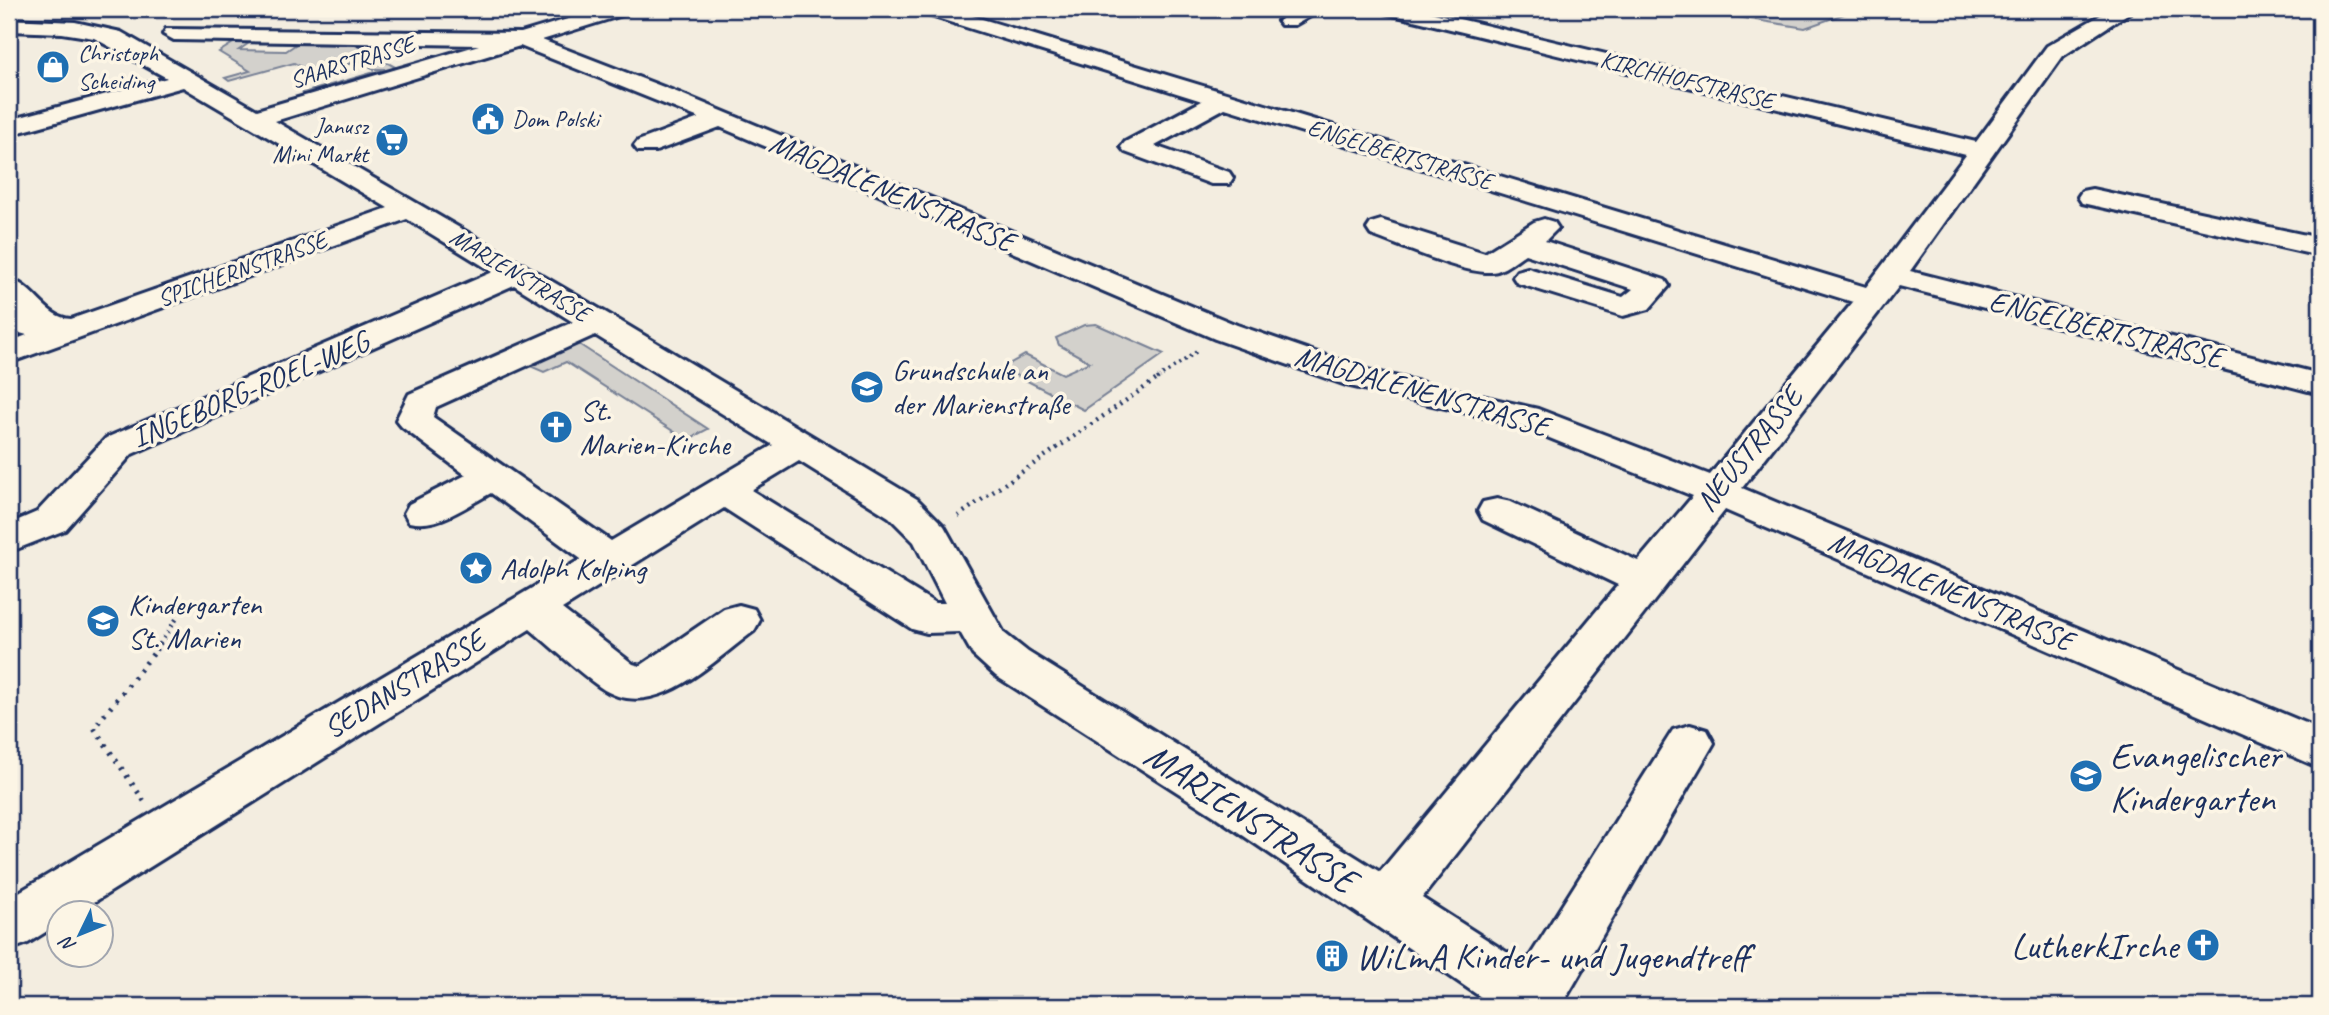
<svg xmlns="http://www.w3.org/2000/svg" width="2329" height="1015" font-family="Caveat,sans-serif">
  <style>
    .green { fill: #d3d1cc; stroke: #778095; stroke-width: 2 }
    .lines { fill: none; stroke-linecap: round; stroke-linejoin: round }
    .minor-casing { stroke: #1b2f5e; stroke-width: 6 }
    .path-far2 { stroke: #1b2f5e; stroke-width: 3.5; stroke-dasharray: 2 4.5; stroke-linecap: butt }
    .path-far1 { stroke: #1b2f5e; stroke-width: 4.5; stroke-dasharray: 2 5; stroke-linecap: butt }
    .path { stroke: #1b2f5e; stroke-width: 5; stroke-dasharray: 2.5 7; stroke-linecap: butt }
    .minor { fill: #fcf5e5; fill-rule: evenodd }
    .labels { text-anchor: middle; stroke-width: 7; stroke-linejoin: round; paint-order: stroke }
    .far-poi-label { font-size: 24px; fill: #1b2f5e; stroke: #fcf5e5; text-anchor: start }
    .far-street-label { font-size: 24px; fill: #1b2f5e; stroke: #fcf5e5 }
    .street-label { font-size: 30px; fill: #1b2f5e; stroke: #fcf5e5 }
    .poi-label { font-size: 30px; fill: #1b2f5e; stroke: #fcf5e5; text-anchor: start }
    .near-poi-label { font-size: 37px; fill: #1b2f5e; stroke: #fcf5e5; text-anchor: start }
    .near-street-label { font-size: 37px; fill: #1b2f5e; stroke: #fcf5e5 }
  </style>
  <rect width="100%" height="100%" fill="#f3ede0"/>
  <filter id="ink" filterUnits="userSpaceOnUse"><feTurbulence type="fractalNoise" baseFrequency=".0143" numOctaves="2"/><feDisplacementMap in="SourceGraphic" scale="14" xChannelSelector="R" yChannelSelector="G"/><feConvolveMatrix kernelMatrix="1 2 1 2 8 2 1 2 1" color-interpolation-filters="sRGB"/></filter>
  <g filter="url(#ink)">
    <path class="green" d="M 1688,9 L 1858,9 L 1805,28 Z
      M 255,39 L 239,50 L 286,51 L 304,39 L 375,40 L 357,46 L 397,68 L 305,95 L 303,93 L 385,69 L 374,69 L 360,61 L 313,73 L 294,63 L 229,81 L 225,78 L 250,71 L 219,52 L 238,40 Z
      M 1096,324 L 1164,354 L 1084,410 L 1002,368 L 1025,355 L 1063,374 L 1090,362 L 1059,345 L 1056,338 L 1084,325 Z
      M 571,339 L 708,429 L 687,440 L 566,362 L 544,372 L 528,365 L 503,369 Z"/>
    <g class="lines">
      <defs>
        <path id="minor" d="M 601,9 L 632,9 L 629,13 L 542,40 L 679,93 L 1237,325 L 1367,370 L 1538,409 L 1710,475 L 1853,302 L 1225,108 L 1155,146 L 1229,172 L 1233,178 L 1229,184 L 1211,184 L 1125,152 L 1121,147 L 1125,142 L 1202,101 L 921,13 L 918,9 L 949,9 L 1866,287 L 1966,155 L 1385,13 L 1382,9 L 1417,9 L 1976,142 L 2047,46 L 2111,9 L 2135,9 L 2063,56 L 1910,271 L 2320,374 L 2320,394 L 1899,286 L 1742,488 L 2320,729 L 2320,768 L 1725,510 L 1422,898 L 1525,964 L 1673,730 L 1690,725 L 1707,730 L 1714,743 L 1566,998 L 1569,1006 L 1494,1006 L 1216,817 L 996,676 L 973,655 L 960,632 L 927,633 L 912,629 L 724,508 L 562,609 L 633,664 L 640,666 L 724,609 L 739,605 L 754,609 L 760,620 L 754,631 C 712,661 654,725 600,687 C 576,670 553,648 530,629 L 75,914 L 60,914 L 60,923 L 28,943 L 9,950 L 9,898 L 581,559 L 491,493 C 466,506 438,529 409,522 L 404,513 L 409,504 L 466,475 L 402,427 L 396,420 L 409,394 L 573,322 L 514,285 L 132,454 L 65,530 L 9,552 L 9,524 L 37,512 L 106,438 L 493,272 L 407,219 L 9,363 L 9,342 L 27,335 L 9,330 L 9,311 L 17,313 L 9,304 L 9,279 C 34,285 45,318 71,319 L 388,208 L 183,87 L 9,135 L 9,120 L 167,78 L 94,38 L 62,33 L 9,31 L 9,19 L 75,22 L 121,32 L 257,110 L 479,45 L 174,40 L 163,34 L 166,29 L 521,33 ZM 520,46 L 699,118 L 638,141 L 634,146 L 638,151 L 656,151 L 720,127 L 1215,339 L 1346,385 L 1515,424 L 1693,496 L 1638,561 L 1511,502 L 1497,499 L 1483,502 L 1478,511 L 1483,520 L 1618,585 L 1380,872 L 1028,652 L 1004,633 L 944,526 L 917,499 L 610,315 L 275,121 ZM 595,335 L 773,445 L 611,541 L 433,417 L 436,407 ZM 799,461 L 889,517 L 914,542 L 945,603 L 935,603 L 751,490 Z
          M 1297,9 L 1323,9 L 1295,25 L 1281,25 L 1278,21 Z
          M 2092,189 L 2320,238 L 2320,256 L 2082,203 L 2078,197 L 2082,191 Z
          M 1544,219 L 1554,222 L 1558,228 L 1545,241 L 1665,280 L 1669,286 L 1649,309 L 1623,316 L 1517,283 L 1513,277 L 1517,271 L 1528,268 L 1623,297 L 1633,289 L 1525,254 C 1515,260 1504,271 1492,272 C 1463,274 1400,245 1371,235 L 1367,229 L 1371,223 L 1381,220 L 1485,253 L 1534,222 Z"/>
      </defs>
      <use href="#minor" class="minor-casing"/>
      <path class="path-far2" d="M 1157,379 L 1199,350"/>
      <path class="path-far1" d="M 958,516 L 1160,377
        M 152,656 L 177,618 L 175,612"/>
      <path class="path" d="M 144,801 L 94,728 L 153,654"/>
      <use href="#minor" class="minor"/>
    </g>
  </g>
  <defs>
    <symbol id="shop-disc" viewBox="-11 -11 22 22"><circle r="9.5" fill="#1f6fb2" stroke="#fcf5e5"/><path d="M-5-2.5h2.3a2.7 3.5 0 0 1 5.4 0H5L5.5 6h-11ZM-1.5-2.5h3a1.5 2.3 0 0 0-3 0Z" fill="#fff"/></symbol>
    <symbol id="civic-disc" viewBox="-11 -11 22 22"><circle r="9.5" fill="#1f6fb2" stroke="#fcf5e5"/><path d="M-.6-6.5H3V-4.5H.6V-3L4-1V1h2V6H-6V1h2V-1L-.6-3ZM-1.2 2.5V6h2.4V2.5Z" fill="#fff"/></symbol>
    <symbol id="supermarket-disc" viewBox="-11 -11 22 22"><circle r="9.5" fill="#1f6fb2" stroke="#fcf5e5"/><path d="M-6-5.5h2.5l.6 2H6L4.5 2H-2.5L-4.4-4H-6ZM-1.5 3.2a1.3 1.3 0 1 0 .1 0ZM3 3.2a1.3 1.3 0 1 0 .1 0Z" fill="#fff"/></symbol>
    <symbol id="school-disc" viewBox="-11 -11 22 22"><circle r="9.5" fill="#1f6fb2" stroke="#fcf5e5"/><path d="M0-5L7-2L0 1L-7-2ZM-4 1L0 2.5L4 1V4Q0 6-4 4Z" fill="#fff"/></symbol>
    <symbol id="church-disc" viewBox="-11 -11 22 22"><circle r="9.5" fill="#1f6fb2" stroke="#fcf5e5"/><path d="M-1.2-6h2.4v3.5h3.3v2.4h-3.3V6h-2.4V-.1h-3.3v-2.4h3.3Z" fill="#fff"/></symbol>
    <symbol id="sight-disc" viewBox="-11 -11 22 22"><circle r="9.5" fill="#1f6fb2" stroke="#fcf5e5"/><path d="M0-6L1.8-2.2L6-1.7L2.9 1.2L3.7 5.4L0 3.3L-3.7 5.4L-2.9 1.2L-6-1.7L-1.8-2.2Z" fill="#fff"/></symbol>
    <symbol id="building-disc" viewBox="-11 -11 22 22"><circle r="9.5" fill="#1f6fb2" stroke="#fcf5e5"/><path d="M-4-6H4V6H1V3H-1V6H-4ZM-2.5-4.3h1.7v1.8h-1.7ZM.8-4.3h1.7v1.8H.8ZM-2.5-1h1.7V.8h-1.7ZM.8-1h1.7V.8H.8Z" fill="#fff"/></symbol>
  </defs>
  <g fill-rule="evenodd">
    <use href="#shop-disc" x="34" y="48" width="38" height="38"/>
    <use href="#civic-disc" x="469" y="100" width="38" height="38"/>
    <use href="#supermarket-disc" x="373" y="121" width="38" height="38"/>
    <use href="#school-disc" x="848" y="368" width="38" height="38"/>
    <use href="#church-disc" x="537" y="408" width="38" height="38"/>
    <use href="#sight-disc" x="457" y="549" width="38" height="38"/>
    <use href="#school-disc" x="84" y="602" width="38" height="38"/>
    <use href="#school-disc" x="2067" y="757" width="38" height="38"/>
    <use href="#church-disc" x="2184" y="926" width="38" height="38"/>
    <use href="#building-disc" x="1313" y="937" width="38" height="38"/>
  </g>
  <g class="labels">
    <g class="far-poi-label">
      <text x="78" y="61">Christoph<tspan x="78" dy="28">Scheiding</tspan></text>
      <text x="512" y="127">Dom Polski</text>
      <text x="368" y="134" text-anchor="end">Janusz<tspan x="368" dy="28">Mini Markt</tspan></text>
    </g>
    <g class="far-street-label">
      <text transform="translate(352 62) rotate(-17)" y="8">SAARSTRASSE</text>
      <text transform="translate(1687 80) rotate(14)" y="8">KIRCHHOFSTRASSE</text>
      <text transform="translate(1400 154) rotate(17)" y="8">ENGELBERTSTRASSE</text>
      <text transform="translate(242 269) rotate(-20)" y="8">SPICHERNSTRASSE</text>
      <text transform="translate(520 275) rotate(31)" y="8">MARIENSTRASSE</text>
    </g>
    <g class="street-label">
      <text transform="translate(892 192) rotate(23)" y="10">MAGDALENENSTRASSE</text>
      <text transform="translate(2106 329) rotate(14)" y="10">ENGELBERTSTRASSE</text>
      <text transform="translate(250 389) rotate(-23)" y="10">INGEBORG-ROEL-WEG</text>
      <text transform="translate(1422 391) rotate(16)" y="10">MAGDALENENSTRASSE</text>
      <text transform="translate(1749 449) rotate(-51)" y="10">NEUSTRASSE</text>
      <text transform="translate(1951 591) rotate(23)" y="10">MAGDALENENSTRASSE</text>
      <text transform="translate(404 684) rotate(-31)" y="10">SEDANSTRASSE</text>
    </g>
    <g class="poi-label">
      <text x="892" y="380">Grundschule an<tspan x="892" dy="34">der Marienstraße</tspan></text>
      <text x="580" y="420">St.<tspan x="580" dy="34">Marien-Kirche</tspan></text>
      <text x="500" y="578">Adolph Kolping</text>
      <text x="128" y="614">Kindergarten<tspan x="128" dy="34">St. Marien</tspan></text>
    </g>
    <g class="near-poi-label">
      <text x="2110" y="768">Evangelischer<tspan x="2110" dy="43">Kindergarten</tspan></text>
      <text x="2178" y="958" text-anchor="end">LutherkIrche</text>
      <text x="1356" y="969">WiLmA Kinder- und Jugendtreff</text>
    </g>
    <g class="near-street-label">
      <text transform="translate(1251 817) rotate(33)" y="13">MARIENSTRASSE</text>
    </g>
  </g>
  <rect width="2329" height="1015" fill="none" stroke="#fcf5e5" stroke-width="35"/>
  <rect x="18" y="18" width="2294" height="980" fill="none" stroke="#1b2f5e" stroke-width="2.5" filter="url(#ink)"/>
  <g transform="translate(80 934) rotate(227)"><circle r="33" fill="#fcf5e5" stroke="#a2a6af" stroke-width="2"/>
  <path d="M0-5L12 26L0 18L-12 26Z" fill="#1f6fb2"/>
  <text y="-10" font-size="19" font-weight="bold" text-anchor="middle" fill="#1b2f5e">N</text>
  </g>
</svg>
